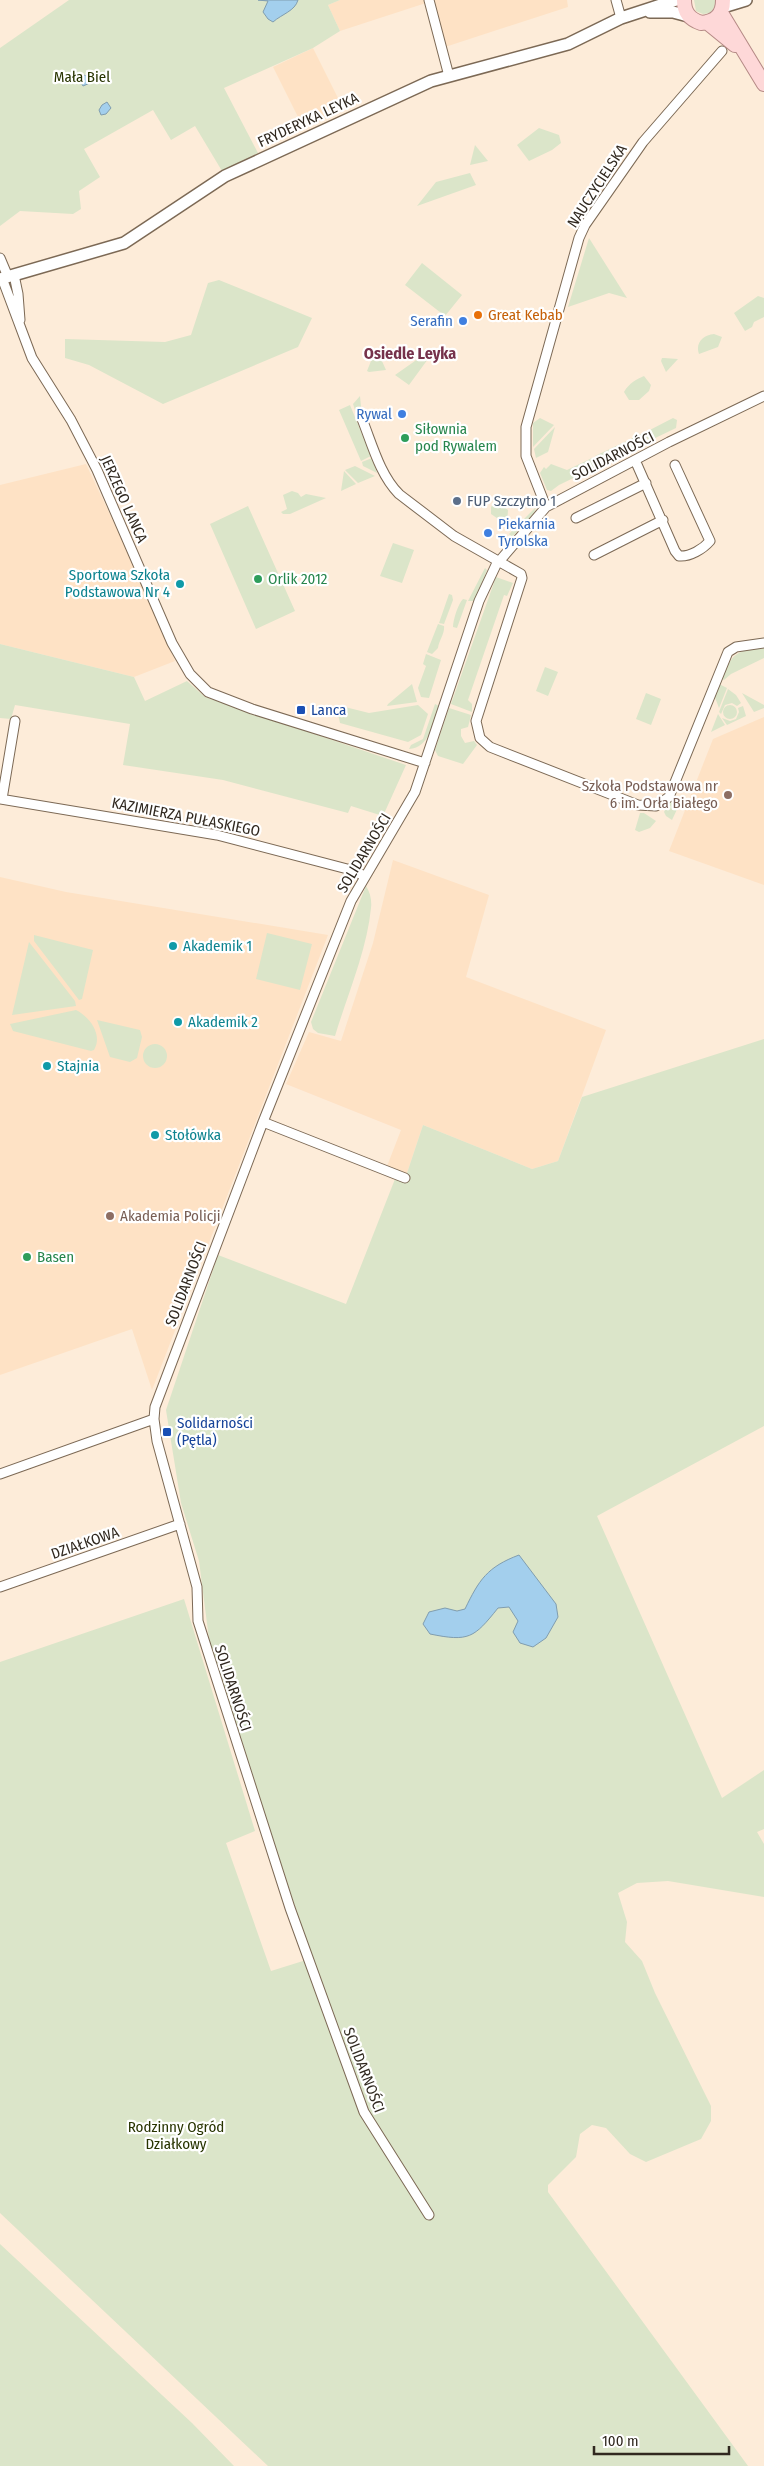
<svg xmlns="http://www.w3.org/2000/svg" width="764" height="2466" font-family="'Fira Sans Condensed',sans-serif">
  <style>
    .built { fill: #fee2c5 }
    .green { fill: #dbe5c9 }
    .water { fill: #a3cfed; stroke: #809daf }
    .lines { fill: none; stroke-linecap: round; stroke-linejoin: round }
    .minor-casing { stroke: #7c6955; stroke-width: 11 }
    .tertiary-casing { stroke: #7c6955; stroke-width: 14 }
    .primary-casing { stroke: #b58a86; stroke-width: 16 }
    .minor { stroke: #fff; stroke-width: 9 }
    .tertiary { stroke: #fff; stroke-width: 11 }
    .primary { stroke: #fed8d8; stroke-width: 14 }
    .food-dot { fill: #e8710a; stroke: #fff; stroke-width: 2 }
    .shop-dot { fill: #3f7fe0; stroke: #fff; stroke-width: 2 }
    .leisure-dot { fill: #2e9e5b; stroke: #fff; stroke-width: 2 }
    .service-dot { fill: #5c6f8a; stroke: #fff; stroke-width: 2 }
    .culture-dot { fill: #0f9aa8; stroke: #fff; stroke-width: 2 }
    .transit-dot { fill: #1a4fb4; stroke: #fff; stroke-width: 2 }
    .education-dot { fill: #8d6e63; stroke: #fff; stroke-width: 2 }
    .labels { text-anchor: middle; stroke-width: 4.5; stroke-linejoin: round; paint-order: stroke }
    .park-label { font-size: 15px; fill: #283400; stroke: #fff }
    .street-label { font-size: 15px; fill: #30281f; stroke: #fff }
    .food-label { font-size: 15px; fill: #c56008; stroke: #fff; text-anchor: start }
    .shop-label { font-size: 15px; fill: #366cbe; stroke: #fff; text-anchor: end }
    .leisure-label { font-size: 15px; fill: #27864d; stroke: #fff; text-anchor: start }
    .service-label { font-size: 15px; fill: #4e5e75; stroke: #fff; text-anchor: start }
    .culture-label { font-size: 15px; fill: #0d838f; stroke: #fff; text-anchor: start }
    .transit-label { font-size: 15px; fill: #164399; stroke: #fff; text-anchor: start }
    .education-label { font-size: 15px; fill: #785e54; stroke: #fff; text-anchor: end }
    .neighbourhood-label { font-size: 16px; font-weight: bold; fill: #76324b; stroke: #fff }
  </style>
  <rect width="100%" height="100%" fill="#fdecd9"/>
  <path class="built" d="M 340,0 L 425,0 L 426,3 L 340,31 L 328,5 Z
    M 434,0 L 567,0 L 568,7 L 445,47 Z
    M 313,48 L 344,110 L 304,129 L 273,67 Z
    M 86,464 L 123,542 L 175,661 L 134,677 L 0,644 L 0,485 Z
    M 764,717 L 764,885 L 669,851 L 713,739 Z
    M 393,860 L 489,895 L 466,977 L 606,1030 L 558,1161 L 532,1169 L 423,1125 L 404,1182 L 384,1174 L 401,1130 L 286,1084 L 309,1032 L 341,1041 L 373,943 Z
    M 0,877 L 66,892 L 328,935 L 152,1390 L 132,1329 L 0,1375 Z"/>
  <path class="green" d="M 69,0 L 340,0 L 328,5 L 340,31 L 313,48 L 224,88 L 258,153 L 222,171 L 195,126 L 171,140 L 153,110 L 84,149 L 100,177 L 79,191 L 81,209 L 73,214 L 20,211 L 0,226 L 0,48 Z
    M 694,0 L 715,0 L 715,6 L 711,13 L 703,14 L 696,11 Z
    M 539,128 L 559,135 L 561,143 L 552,150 L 529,161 L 517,145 Z
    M 475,145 L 488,161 L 470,165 Z
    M 470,173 L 476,185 L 417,206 L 436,182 Z
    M 589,238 L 627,298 L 609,293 L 568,307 Z
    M 422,263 L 462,295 L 445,316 L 405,285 Z
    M 219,280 L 312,318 L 298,347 L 163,404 L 89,365 L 65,358 L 65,339 L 165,342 L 191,335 L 208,283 Z
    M 758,296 L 764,298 L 764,317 L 754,322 L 752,327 L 745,331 L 734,313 Z
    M 714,334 L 722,337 L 718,347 L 699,354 C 695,343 703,335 714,334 Z
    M 377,350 L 386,370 L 369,372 L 367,371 L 375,351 Z
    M 422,356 L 428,359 L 409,385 L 395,375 Z
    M 662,358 L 664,358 L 678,359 L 666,372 L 661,361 Z
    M 644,376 L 651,385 L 649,391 L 639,400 L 629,400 L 624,392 C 629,383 637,379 644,376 Z
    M 360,396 L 362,417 L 358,419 L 353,404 Z
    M 350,405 L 371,456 L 361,461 L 339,410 Z
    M 540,418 L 554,425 L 533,447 L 533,423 Z
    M 673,418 L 677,420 L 676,428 L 649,441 L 644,433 Z
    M 555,427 L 548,452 L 536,458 L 534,449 Z
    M 641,434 L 643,438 L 640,439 L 641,441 L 645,440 L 645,443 L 599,465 L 598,464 L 600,462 L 595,456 Z
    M 372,458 L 377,473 L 363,466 L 362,462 Z
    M 592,458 L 596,467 L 559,485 L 551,491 L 547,490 L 540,473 L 544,467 L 546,469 L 551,464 L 567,470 Z
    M 355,466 L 375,476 L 358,483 L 345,470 Z
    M 344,471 L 356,484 L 341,491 Z
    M 292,491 L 298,493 L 301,497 L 306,494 L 326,498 L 290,514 L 283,514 L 281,512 L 287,509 L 283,495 Z
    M 496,501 L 508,510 L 507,525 L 491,514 L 491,507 Z
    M 248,506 L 295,611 L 256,629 L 210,524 Z
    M 536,507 L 534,513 L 512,537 L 509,534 Z
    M 393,543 L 414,550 L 402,583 L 380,576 Z
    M 485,568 L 487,570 L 475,601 L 468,601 Z
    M 496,577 L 513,583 L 507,596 L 504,595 L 468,700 L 472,704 L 472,712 L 451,704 Z
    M 449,594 L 452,595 L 453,600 L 444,624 L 439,623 Z
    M 463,599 L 467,600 L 457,628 L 453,627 C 453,620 458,604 463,599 Z
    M 438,624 L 444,626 C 445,634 439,640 438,648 L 432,654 L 427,652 Z
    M 0,644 L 134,677 L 145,701 L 187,681 L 205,697 L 406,765 L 383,816 L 351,806 L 348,813 L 223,780 L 123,765 L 130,724 L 15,705 L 11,719 L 0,718 Z
    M 764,647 L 764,658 L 731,674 L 724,680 L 722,679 C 732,652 737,651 764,647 Z
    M 426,654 L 441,660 L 429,698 L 421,697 L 418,688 L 426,666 L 423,664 Z
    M 545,667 L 558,672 L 548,696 L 536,691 Z
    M 412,684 L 417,702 L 387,706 L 388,704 Z
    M 719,684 L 727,688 L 719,708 L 714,695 Z
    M 728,689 L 736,695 L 741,703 L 737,706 L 732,703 L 725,705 L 721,714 L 719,712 Z
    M 646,693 L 661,699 L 651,725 L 636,719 Z
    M 742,693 L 764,705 L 764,708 L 754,712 Z
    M 435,704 L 439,706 C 433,722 430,748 409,749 L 411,745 L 423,739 Z
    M 418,705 L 428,714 L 421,735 L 408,742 L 340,723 L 338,714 L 341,706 L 369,713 Z
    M723 712a7 7 0 1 1 14 0a7 7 0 1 1-14 0Z
    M 743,706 L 746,716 L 727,725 L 722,718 L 730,721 L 736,719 L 739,712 L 738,708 Z
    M 449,708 L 471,715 L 468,727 L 461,729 L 461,736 L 465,743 L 474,741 L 477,745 L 463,764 L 438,756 L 435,750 Z
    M 718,714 L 725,725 L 711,732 Z
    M 673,801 L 680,803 L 672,820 L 666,816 L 664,812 L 668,802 Z
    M 640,813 L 644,813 L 656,821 L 650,828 L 639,832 L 635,830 Z
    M 366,886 C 370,892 372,900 371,908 C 367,950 347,996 335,1036 L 318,1033 L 313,1029 L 311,1022 Z
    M 267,933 L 312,944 L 300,990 L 256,979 Z
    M 34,935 L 93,950 L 82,999 L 79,1000 L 34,941 Z
    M 29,942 L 75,1001 L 76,1006 L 12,1015 Z
    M 76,1010 C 90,1017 103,1035 94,1050 L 91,1051 L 13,1031 L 10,1024 Z
    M 97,1020 L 140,1030 L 142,1037 L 137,1058 L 130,1062 L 110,1057 Z
    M 764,1039 L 764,1426 L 597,1516 L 722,1798 L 764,1770 L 764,1829 L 757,1832 L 764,1844 L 764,1897 L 668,1881 L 637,1883 L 618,1893 L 627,1922 L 625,1942 L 642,1961 L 655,1993 L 711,2106 L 711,2121 L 701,2139 L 646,2162 L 630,2154 L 606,2128 L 592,2125 L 580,2134 L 576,2157 L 548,2185 L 548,2192 L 748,2466 L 268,2466 L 0,2213 L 0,1662 L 184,1599 L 255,1831 L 226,1843 L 271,1971 L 303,1961 L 310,1952 L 210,1647 L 199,1561 L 181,1503 L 166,1410 L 218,1255 L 346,1304 L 395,1179 L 404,1182 L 423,1125 L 532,1169 L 558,1161 L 582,1097 Z
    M143 1056a12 12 0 1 1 24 0a12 12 0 1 1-24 0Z
    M 0,2244 L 192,2423 L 234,2466 L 0,2466 Z"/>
  <path class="water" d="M 258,0 L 298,0 C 295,11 282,14 273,22 L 268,19 L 263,12 L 268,1 Z
    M 73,71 L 89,77 L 90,83 L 83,86 L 78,77 L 70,78 L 70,74 Z
    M 107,102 L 111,108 L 106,114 L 101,115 L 99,110 L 102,105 Z
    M 519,1555 L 556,1604 L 558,1617 L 546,1638 L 533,1647 L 520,1643 L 513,1632 L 518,1621 L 509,1607 L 498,1608 C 474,1638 469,1642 430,1634 L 423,1624 L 429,1612 L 445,1608 L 457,1611 L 465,1609 C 479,1580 487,1567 519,1555 Z"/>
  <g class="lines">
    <defs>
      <path id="minor" d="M 429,0 L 449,76
        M 616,0 L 621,18
        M 0,258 L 8,277
        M 14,275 L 18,294 L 20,320
        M 2,278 L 32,358 L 71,420 L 97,470 L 172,643 L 190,674 L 208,692 L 252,709 L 425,763
        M 362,419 C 372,444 380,475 399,494 L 454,536 L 521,574 L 522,578 L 476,721 L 480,738 L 490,747 L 638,805 L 656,806 L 669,797 L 728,652 L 736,647 L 764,643
        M 635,460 L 675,551 L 679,556 C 690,557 703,549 710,541 L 675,465
        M 546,507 L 526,456 L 526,427 L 579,238 L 585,225 L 643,142 L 722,51
        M 576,518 L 646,483
        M 594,555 L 663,520
        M 0,799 L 217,835 L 355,871 L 364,876
        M 2,799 L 15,721
        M 263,1122 L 405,1178
        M 0,1474 L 154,1419
        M 0,1587 L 180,1524
        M 429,2215 L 364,2112 L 290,1908 L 198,1621 L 197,1587 L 157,1441 L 154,1419 L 155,1407 L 263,1122 L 351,901 L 415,792 L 479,601 L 496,565 L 546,507 L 669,442 L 764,396"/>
      <path id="tertiary" d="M 723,7 L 746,0
        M 650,12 L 673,12 L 688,16
        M 0,279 L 124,243 L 225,176 L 431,81 L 568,44 L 621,18 L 676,0"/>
      <path id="primary" d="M 684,0 C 684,12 689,19 701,23 C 715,22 723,15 723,0
        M 721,13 L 764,84
        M 708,23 L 735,45"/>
    </defs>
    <use href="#minor" class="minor-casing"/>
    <use href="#tertiary" class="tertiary-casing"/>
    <use href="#primary" class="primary-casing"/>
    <use href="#minor" class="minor"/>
    <use href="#tertiary" class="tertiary"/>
    <use href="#primary" class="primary"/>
  </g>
  <circle class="food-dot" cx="478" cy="315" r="5"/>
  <g class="shop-dot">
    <circle cx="463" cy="321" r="5"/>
    <circle cx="402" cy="414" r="5"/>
    <circle cx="488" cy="533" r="5"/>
  </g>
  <g class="leisure-dot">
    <circle cx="405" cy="438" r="5"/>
    <circle cx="258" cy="579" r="5"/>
    <circle cx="27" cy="1257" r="5"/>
  </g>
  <circle class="service-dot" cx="457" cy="501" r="5"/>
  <g class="culture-dot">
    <circle cx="180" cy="584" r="5"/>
    <circle cx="173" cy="946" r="5"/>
    <circle cx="178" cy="1022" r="5"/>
    <circle cx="47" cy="1066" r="5"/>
    <circle cx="155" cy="1135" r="5"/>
  </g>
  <g class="transit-dot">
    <rect x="296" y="705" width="10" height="10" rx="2.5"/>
    <rect x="162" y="1427" width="10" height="10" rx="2.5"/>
  </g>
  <g class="education-dot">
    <circle cx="728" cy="795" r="5"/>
    <circle cx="110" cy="1216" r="5"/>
  </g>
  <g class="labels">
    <g class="park-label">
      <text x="82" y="82">Mała Biel</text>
      <text x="176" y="2132">Rodzinny Ogród<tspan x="176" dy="17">Działkowy</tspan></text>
    </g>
    <g class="street-label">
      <text transform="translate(308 120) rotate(-25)" y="5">FRYDERYKA LEYKA</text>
      <text transform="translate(597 186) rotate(-57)" y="5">NAUCZYCIELSKA</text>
      <text transform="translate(613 456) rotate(-27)" y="5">SOLIDARNOŚCI</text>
      <text transform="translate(124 499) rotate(66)" y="5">JERZEGO LANCA</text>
      <text transform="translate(186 817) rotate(11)" y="5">KAZIMIERZA PUŁASKIEGO</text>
      <text transform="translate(364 853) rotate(-59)" y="5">SOLIDARNOŚCI</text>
      <text transform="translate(186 1284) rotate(-69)" y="5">SOLIDARNOŚCI</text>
      <text transform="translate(85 1543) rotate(-19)" y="5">DZIAŁKOWA</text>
      <text transform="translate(233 1688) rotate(72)" y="5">SOLIDARNOŚCI</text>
      <text transform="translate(364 2070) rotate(69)" y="5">SOLIDARNOŚCI</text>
    </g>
    <g class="food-label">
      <text x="488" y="320">Great Kebab</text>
    </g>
    <g class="shop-label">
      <text x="453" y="326">Serafin</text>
      <text x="392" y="419">Rywal</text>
      <text x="498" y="529" text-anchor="start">Piekarnia<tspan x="498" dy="17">Tyrolska</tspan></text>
    </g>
    <g class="leisure-label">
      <text x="415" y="434">Siłownia<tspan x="415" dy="17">pod Rywalem</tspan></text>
      <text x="268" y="584">Orlik 2012</text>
      <text x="37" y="1262">Basen</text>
    </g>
    <g class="service-label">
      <text x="467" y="506">FUP Szczytno 1</text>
    </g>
    <g class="culture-label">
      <text x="170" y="580" text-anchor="end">Sportowa Szkoła<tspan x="170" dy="17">Podstawowa Nr 4</tspan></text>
      <text x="183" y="951">Akademik 1</text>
      <text x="188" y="1027">Akademik 2</text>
      <text x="57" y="1071">Stajnia</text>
      <text x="165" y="1140">Stołówka</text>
    </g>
    <g class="transit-label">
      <text x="311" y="715">Lanca</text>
      <text x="177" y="1428">Solidarności<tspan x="177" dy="17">(Pętla)</tspan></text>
    </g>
    <g class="education-label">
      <text x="718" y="791">Szkoła Podstawowa nr<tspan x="718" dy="17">6 im. Orła Białego</tspan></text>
      <text x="120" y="1221" text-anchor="start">Akademia Policji</text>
    </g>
    <g class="neighbourhood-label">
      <text x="410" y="359">Osiedle Leyka</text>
    </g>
  </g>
  <path d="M594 2446v8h135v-8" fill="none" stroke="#30281f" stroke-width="2.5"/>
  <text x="602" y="2446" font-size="15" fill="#30281f" stroke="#ffffff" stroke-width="4" paint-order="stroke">100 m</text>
</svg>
